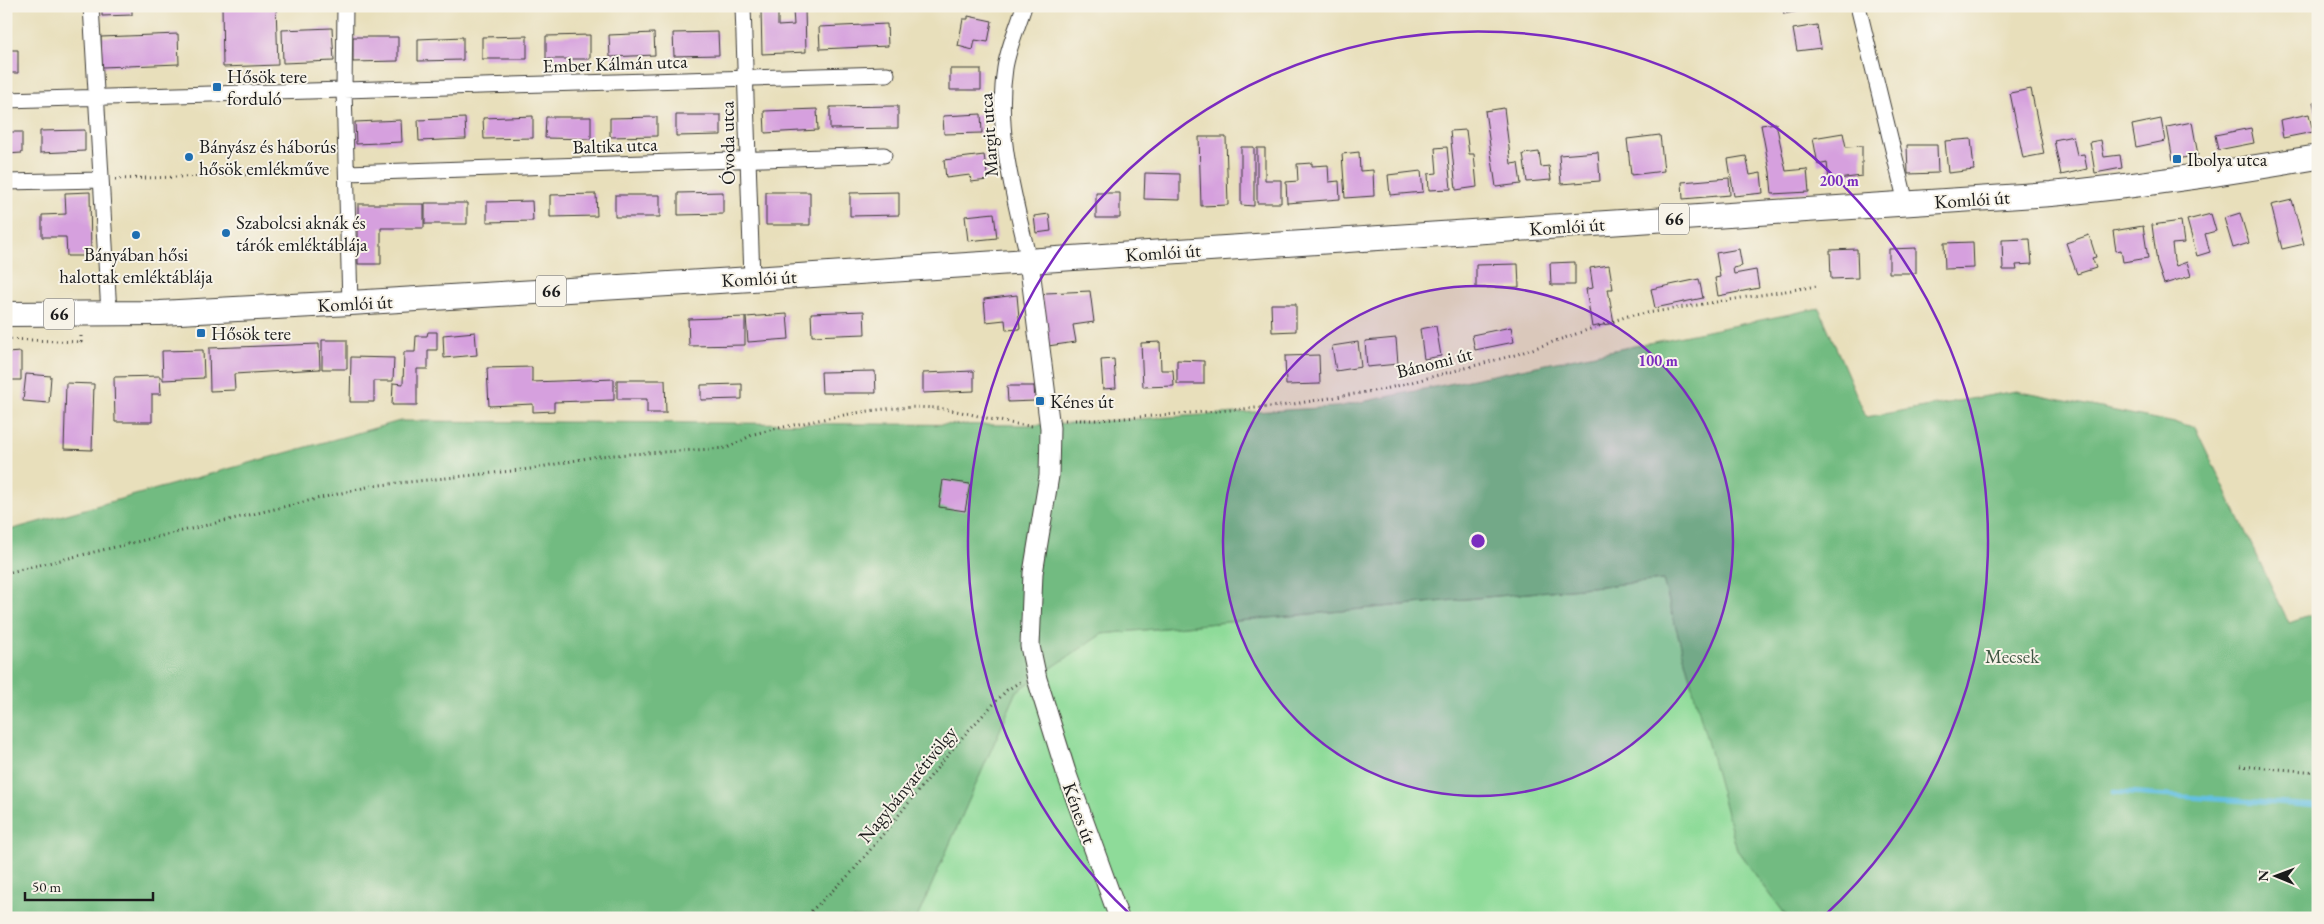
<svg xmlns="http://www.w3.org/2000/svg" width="2324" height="924" font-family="'EB Garamond',serif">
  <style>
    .green { fill: #8edb99; stroke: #557c5a }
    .forest { fill: #72bb81; stroke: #476c4e }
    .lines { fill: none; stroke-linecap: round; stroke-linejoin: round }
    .stream { stroke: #63c0e1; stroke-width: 5 }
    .building { fill: #d6a0de }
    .minor-casing { stroke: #3b3934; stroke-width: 17 }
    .tertiary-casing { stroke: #3b3934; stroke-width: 21 }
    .primary-casing { stroke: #3b3934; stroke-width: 26 }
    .path { stroke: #3b3934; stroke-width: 3; stroke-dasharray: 1 4; stroke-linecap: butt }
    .minor { stroke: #fff; stroke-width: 15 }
    .tertiary { stroke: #fff; stroke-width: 19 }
    .primary { stroke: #fff; stroke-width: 24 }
    .ring { fill: none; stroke: #7b2cbf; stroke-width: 2.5 }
    .poi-dot { fill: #1f6fb2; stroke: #f7f3e8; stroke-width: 2 }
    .labels { text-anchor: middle; stroke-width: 4; stroke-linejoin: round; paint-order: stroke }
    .shield { fill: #f7f3e8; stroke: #5e5c59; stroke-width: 1 }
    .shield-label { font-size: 18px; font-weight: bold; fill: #1c1c1c }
    .street-label { font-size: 19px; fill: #1c1c1c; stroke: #f7f3e8 }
    .poi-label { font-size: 19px; fill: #1c1c1c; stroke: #f7f3e8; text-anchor: start }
    .park-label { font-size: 19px; fill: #3e5542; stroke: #f7f3e8 }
    .centre { fill: #7b2cbf; stroke: #f7f3e8; stroke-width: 2.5 }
    .ring-label { font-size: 15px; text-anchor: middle; font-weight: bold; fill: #7b2cbf; stroke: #f7f3e8; stroke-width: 4; stroke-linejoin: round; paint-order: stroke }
  </style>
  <rect width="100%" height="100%" fill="#f7f3e8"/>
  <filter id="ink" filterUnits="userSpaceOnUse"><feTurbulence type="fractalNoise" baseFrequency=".02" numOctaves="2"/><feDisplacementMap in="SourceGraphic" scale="10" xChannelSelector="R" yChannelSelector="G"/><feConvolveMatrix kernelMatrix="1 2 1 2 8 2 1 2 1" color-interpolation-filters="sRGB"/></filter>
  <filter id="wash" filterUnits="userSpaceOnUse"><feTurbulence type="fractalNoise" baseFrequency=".0096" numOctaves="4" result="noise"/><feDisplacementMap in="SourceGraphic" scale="20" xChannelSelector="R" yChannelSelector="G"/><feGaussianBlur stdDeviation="1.12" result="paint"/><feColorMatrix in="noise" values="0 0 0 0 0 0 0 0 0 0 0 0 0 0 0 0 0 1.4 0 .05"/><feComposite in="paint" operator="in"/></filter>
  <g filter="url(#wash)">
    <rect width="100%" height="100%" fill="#e8dfbb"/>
    <path class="green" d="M 1664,580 L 1737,850 L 1788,918 L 917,918 L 1017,691 L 1102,634 Z"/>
    <path class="forest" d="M 1819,308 L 1866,417 L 2016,391 L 2195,427 L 2289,623 L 2318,613 L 2318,918 L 1788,918 L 1737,850 L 1663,580 L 1102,634 L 1017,691 L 917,918 L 6,918 L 6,531 L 400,421 L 1035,425 L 1337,407 Z"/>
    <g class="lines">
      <path class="stream" d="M 2113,792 L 2318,806"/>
    </g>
    <g id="blocks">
      <path class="building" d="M 102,6 L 132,6 L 132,15 L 102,16 Z
        M 222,6 L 276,6 L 278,65 L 223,67 Z
        M 1783,6 L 1819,6 L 1819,7 L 1784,14 Z
        M 805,9 L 806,52 L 762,54 L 761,11 L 778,10 L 778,26 L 794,25 L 793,10 Z
        M 968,16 L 992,21 L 988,42 L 975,40 L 973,50 L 958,46 L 963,19 L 968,19 Z
        M 887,24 L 888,46 L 820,49 L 819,27 Z
        M 1817,25 L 1821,48 L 1797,51 L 1793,29 Z
        M 332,28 L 334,61 L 283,63 L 282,30 Z
        M 718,32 L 719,55 L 674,56 L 673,33 Z
        M 654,33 L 655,55 L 610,57 L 609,35 Z
        M 178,34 L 179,64 L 102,67 L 101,37 Z
        M 590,35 L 590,59 L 546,59 L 546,36 Z
        M 527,36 L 527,59 L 482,59 L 482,37 Z
        M 353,37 L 398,37 L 398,61 L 353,62 Z
        M 463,37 L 463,60 L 418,61 L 418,39 Z
        M 6,50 L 18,50 L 18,73 L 6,73 Z
        M 950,69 L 981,69 L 981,90 L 950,90 Z
        M 2031,89 L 2044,154 L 2023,158 L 2010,93 Z
        M 2318,101 L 2318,119 L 2317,119 L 2313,102 Z
        M 898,106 L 898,128 L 830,129 L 830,107 Z
        M 1504,108 L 1511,164 L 1518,163 L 1521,184 L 1496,187 L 1485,111 Z
        M 817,109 L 818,130 L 765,133 L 764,111 Z
        M 981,114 L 982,133 L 944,134 L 943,116 Z
        M 2309,114 L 2313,132 L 2283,138 L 2280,120 Z
        M 676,115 L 721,115 L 721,135 L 676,136 Z
        M 533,116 L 533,138 L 484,139 L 483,118 Z
        M 546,117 L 591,117 L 591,139 L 545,138 Z
        M 657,117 L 657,136 L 610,137 L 610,118 Z
        M 465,118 L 466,139 L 419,141 L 418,120 Z
        M 2161,119 L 2165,141 L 2136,147 L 2132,125 Z
        M 401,120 L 402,142 L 356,144 L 355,122 Z
        M 2192,122 L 2198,155 L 2173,160 L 2167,127 Z
        M 1776,123 L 1786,171 L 1807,169 L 1809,192 L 1772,194 L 1770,172 L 1761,125 Z
        M 2251,128 L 2254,143 L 2218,150 L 2215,135 Z
        M 85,130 L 85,151 L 40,153 L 40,131 Z
        M 1466,130 L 1469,154 L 1474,154 L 1477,187 L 1456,190 L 1450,131 Z
        M 6,132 L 22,132 L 22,153 L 6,154 Z
        M 1843,133 L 1846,147 L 1862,146 L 1862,176 L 1829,180 L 1827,163 L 1818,165 L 1813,138 Z
        M 1660,135 L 1664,171 L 1631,175 L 1627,139 Z
        M 2073,136 L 2077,155 L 2084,154 L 2087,169 L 2061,175 L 2054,140 Z
        M 1199,137 L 1226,137 L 1228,205 L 1201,206 Z
        M 1971,139 L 1974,170 L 1948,173 L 1945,141 Z
        M 2101,140 L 2104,157 L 2120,155 L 2122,168 L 2095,173 L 2090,142 Z
        M 1907,145 L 1937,145 L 1938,173 L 1908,174 Z
        M 1241,147 L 1254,147 L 1254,206 L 1241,205 Z
        M 1447,147 L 1451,189 L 1429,190 L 1428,174 L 1437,173 L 1435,148 Z
        M 1257,148 L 1265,148 L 1265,180 L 1281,180 L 1281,203 L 1257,203 Z
        M 1359,152 L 1360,171 L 1373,170 L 1374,196 L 1345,198 L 1342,154 Z
        M 1539,152 L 1541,167 L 1549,166 L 1551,180 L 1527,182 L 1523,154 Z
        M 1598,152 L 1600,181 L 1561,184 L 1559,155 Z
        M 984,155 L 988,180 L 971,182 L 970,175 L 946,178 L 944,160 Z
        M 1746,156 L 1750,175 L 1761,173 L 1763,193 L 1734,196 L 1728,159 Z
        M 1312,163 L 1312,166 L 1328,165 L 1329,182 L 1339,181 L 1340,199 L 1287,203 L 1286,182 L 1298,181 L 1297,164 Z
        M 1421,171 L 1423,192 L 1390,195 L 1388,175 Z
        M 1145,173 L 1180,174 L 1180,200 L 1144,199 Z
        M 1729,178 L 1730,195 L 1683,199 L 1682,182 Z
        M 90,192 L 91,256 L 67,256 L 66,237 L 42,237 L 42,215 L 66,214 L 65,193 Z
        M 723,192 L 723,214 L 678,215 L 678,193 Z
        M 766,192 L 810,192 L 810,225 L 766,225 Z
        M 899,192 L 899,215 L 850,216 L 850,193 Z
        M 1096,193 L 1120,193 L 1120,218 L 1096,218 Z
        M 596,194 L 597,216 L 550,217 L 550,195 Z
        M 615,195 L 660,195 L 660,217 L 615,217 Z
        M 2292,200 L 2304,244 L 2282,249 L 2271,205 Z
        M 532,201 L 533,221 L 487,222 L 487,202 Z
        M 425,203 L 467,203 L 467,224 L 425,224 Z
        M 358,204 L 424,204 L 424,228 L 381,228 L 381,264 L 358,264 Z
        M 994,213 L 997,238 L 968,241 L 965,216 Z
        M 2240,213 L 2249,243 L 2233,248 L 2224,218 Z
        M 1049,214 L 1051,231 L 1036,233 L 1034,216 Z
        M 2211,214 L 2216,231 L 2205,234 L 2210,252 L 2197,256 L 2187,220 Z
        M 2181,221 L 2184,243 L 2172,244 L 2174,260 L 2176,266 L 2187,262 L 2191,276 L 2164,284 L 2157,263 L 2152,225 Z
        M 2143,226 L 2148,258 L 2123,262 L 2121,250 L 2116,251 L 2113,231 Z
        M 2089,235 L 2096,257 L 2092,258 L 2096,268 L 2077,274 L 2066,243 Z
        M 2030,239 L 2032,264 L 2016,265 L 2017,270 L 2003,270 L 2002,240 Z
        M 1973,242 L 1974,268 L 1945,269 L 1944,243 Z
        M 1916,248 L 1916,273 L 1889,273 L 1889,249 Z
        M 1739,249 L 1742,266 L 1733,268 L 1734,274 L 1756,270 L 1759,288 L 1718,296 L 1715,278 L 1720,277 L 1716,253 Z
        M 1857,249 L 1858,278 L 1831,279 L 1830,250 Z
        M 1575,262 L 1575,285 L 1551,285 L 1550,263 Z
        M 1518,264 L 1519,287 L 1476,288 L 1476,265 Z
        M 1609,265 L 1613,289 L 1608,289 L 1614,323 L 1592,327 L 1586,289 L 1593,288 L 1590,268 Z
        M 1699,279 L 1703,298 L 1655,308 L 1651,289 Z
        M 1090,291 L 1094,322 L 1073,325 L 1076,342 L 1048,346 L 1041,298 L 1046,293 Z
        M 1017,295 L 1020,329 L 1006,330 L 1005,320 L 986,322 L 984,299 Z
        M 1271,304 L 1296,304 L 1296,331 L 1272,332 Z
        M 864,311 L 865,334 L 812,336 L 811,313 Z
        M 787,314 L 789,339 L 748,342 L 746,317 Z
        M 745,317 L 745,345 L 689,346 L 688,319 Z
        M 1436,326 L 1441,356 L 1424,359 L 1420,329 Z
        M 1511,327 L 1514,342 L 1475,350 L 1472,335 Z
        M 428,332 L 437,332 L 437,350 L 428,350 L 428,369 L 417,369 L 417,405 L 392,405 L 393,383 L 403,384 L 404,352 L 415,352 L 416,336 L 427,336 Z
        M 475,332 L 477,355 L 444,358 L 443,335 Z
        M 1396,338 L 1398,364 L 1367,367 L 1365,341 Z
        M 322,340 L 347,340 L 347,369 L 322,369 Z
        M 1160,342 L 1161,370 L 1173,370 L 1174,386 L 1143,387 L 1141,343 Z
        M 1358,342 L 1361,367 L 1336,371 L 1332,346 Z
        M 319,344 L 320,369 L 234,374 L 235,390 L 210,391 L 209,348 Z
        M 203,350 L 204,378 L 163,380 L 162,351 Z
        M 21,352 L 21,380 L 6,380 L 6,353 Z
        M 1319,355 L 1320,384 L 1286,385 L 1285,356 Z
        M 351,357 L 394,358 L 393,381 L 374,381 L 374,402 L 350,402 Z
        M 1114,359 L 1116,388 L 1103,389 L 1101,360 Z
        M 1177,360 L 1204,361 L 1204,384 L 1177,384 Z
        M 532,367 L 532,382 L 614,379 L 614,400 L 554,402 L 554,411 L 533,412 L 533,404 L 489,406 L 487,368 Z
        M 875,371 L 876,393 L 822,393 L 821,372 Z
        M 974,371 L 974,391 L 923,393 L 923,373 Z
        M 26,374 L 51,376 L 49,403 L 23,401 Z
        M 160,376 L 161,394 L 152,394 L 152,422 L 115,422 L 114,377 Z
        M 617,380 L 665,380 L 666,413 L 647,413 L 647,399 L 617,399 Z
        M 66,383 L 94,384 L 92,450 L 64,449 Z
        M 742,384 L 742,399 L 701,400 L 701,385 Z
        M 1007,386 L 1034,386 L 1035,401 L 1008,402 Z
        M 943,480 L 970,484 L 965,511 L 939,507 Z"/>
    </g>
  </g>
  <g filter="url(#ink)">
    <use href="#blocks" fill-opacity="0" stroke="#3b3934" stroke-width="1"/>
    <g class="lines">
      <defs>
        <path id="minor" d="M 91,6 L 109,313
          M 345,6 L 344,90 L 887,74
          M 743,6 L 752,279
          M 1024,6 C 1018,26 1008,48 1005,68 C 995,133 1015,198 1029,261
          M 1858,6 L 1906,203
          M 6,100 L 344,90 L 350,303
          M 347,173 L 884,155
          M 6,182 L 100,180"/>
        <path id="tertiary" d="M 1029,261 L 1050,428 L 1049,476 L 1033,573 L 1030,646 L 1037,679 L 1066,772 L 1119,918"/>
        <path id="primary" d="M 6,314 L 160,313 L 350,303 L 752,279 L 2051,194 C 2141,186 2229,172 2318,157"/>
      </defs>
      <use href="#minor" class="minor-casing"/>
      <use href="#tertiary" class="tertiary-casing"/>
      <use href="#primary" class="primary-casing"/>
      <path class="path" d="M 115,179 L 331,172
        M 6,339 L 81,342 L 81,332
        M 1065,420 L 1100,420 L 1281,406 L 1385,389 L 1515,355 L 1628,316 L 1817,286
        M 6,573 L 371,486 L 530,469 L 598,456 L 727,448 L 754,434 L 774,429 C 826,419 882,404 935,408 C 968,411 1000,424 1033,426
        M 2240,766 L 2318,772
        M 804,918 L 852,872 L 965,734 L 1007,690 L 1020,682"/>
      <use href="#minor" class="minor"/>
      <use href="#tertiary" class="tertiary"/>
      <use href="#primary" class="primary"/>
    </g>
  </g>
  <circle cx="1478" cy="541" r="255" fill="#7b2cbf" fill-opacity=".12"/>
  <g class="ring">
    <circle cx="1478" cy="541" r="255"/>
    <path d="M1133 917A510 510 0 1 1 1823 917"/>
  </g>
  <g class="poi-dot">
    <rect x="212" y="82" width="10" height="10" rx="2.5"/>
    <circle cx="189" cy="157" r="5"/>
    <rect x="2172" y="154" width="10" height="10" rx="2.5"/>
    <circle cx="226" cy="233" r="5"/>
    <circle cx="136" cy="235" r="5"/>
    <rect x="196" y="328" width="10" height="10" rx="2.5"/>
    <rect x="1035" y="396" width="10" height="10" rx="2.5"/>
  </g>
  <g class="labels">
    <g class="shield">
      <rect x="1659" y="203.5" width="30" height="31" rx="4"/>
      <rect x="536" y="275.5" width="30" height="31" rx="4"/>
      <rect x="44" y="298.5" width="30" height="31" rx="4"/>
    </g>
    <g class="shield-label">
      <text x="1674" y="225">66</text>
      <text x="551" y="297">66</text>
      <text x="59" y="320">66</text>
    </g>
    <g class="street-label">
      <text transform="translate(615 63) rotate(-2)" y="7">Ember Kálmán utca</text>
      <text transform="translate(988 135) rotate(-94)" y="7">Margit utca</text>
      <text transform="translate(727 143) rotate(-91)" y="7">Óvoda utca</text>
      <text transform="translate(615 145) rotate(-2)" y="7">Baltika utca</text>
      <text transform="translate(1972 199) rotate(-4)" y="7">Komlói út</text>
      <text transform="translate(1567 226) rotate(-4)" y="7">Komlói út</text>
      <text transform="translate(1163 252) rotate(-4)" y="7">Komlói út</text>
      <text transform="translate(759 278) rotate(-3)" y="7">Komlói út</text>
      <text transform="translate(355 303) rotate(-3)" y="7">Komlói út</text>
      <text transform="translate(1434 362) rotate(-14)" y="7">Bánomi út</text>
      <text transform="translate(907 784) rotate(-51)" y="7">Nagybányarétivölgy</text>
      <text transform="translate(1080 813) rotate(70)" y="7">Kénes út</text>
    </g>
    <g class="poi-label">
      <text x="227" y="83">Hősök tere<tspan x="227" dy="22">forduló</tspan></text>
      <text x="199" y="153">Bányász és háborús<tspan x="199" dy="22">hősök emlékműve</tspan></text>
      <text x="2187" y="166">Ibolya utca</text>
      <text x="236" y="229">Szabolcsi aknák és<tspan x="236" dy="22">tárók emléktáblája</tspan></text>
      <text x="136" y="261" text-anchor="middle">Bányában hősi<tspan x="136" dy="22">halottak emléktáblája</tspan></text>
      <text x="211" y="340">Hősök tere</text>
      <text x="1050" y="408">Kénes út</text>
    </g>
    <g class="park-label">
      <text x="2012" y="663">Mecsek</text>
    </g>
  </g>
  <circle cx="1478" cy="541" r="8" class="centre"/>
  <g class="ring-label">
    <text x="1839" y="186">200 m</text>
    <text x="1658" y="366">100 m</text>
  </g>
  <rect width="2324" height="924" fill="none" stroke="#f7f3e8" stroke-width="25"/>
  <g transform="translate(2276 876) rotate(271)" stroke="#f7f3e8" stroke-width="4" paint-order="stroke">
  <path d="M0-4L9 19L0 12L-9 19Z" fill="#1c1c1c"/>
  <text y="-8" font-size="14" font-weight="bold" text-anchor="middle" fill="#1c1c1c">N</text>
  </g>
  <path d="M25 892v8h128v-8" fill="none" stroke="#1c1c1c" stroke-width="2.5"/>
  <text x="32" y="892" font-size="15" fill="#1c1c1c" stroke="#f7f3e8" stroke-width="4" paint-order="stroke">50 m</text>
</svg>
